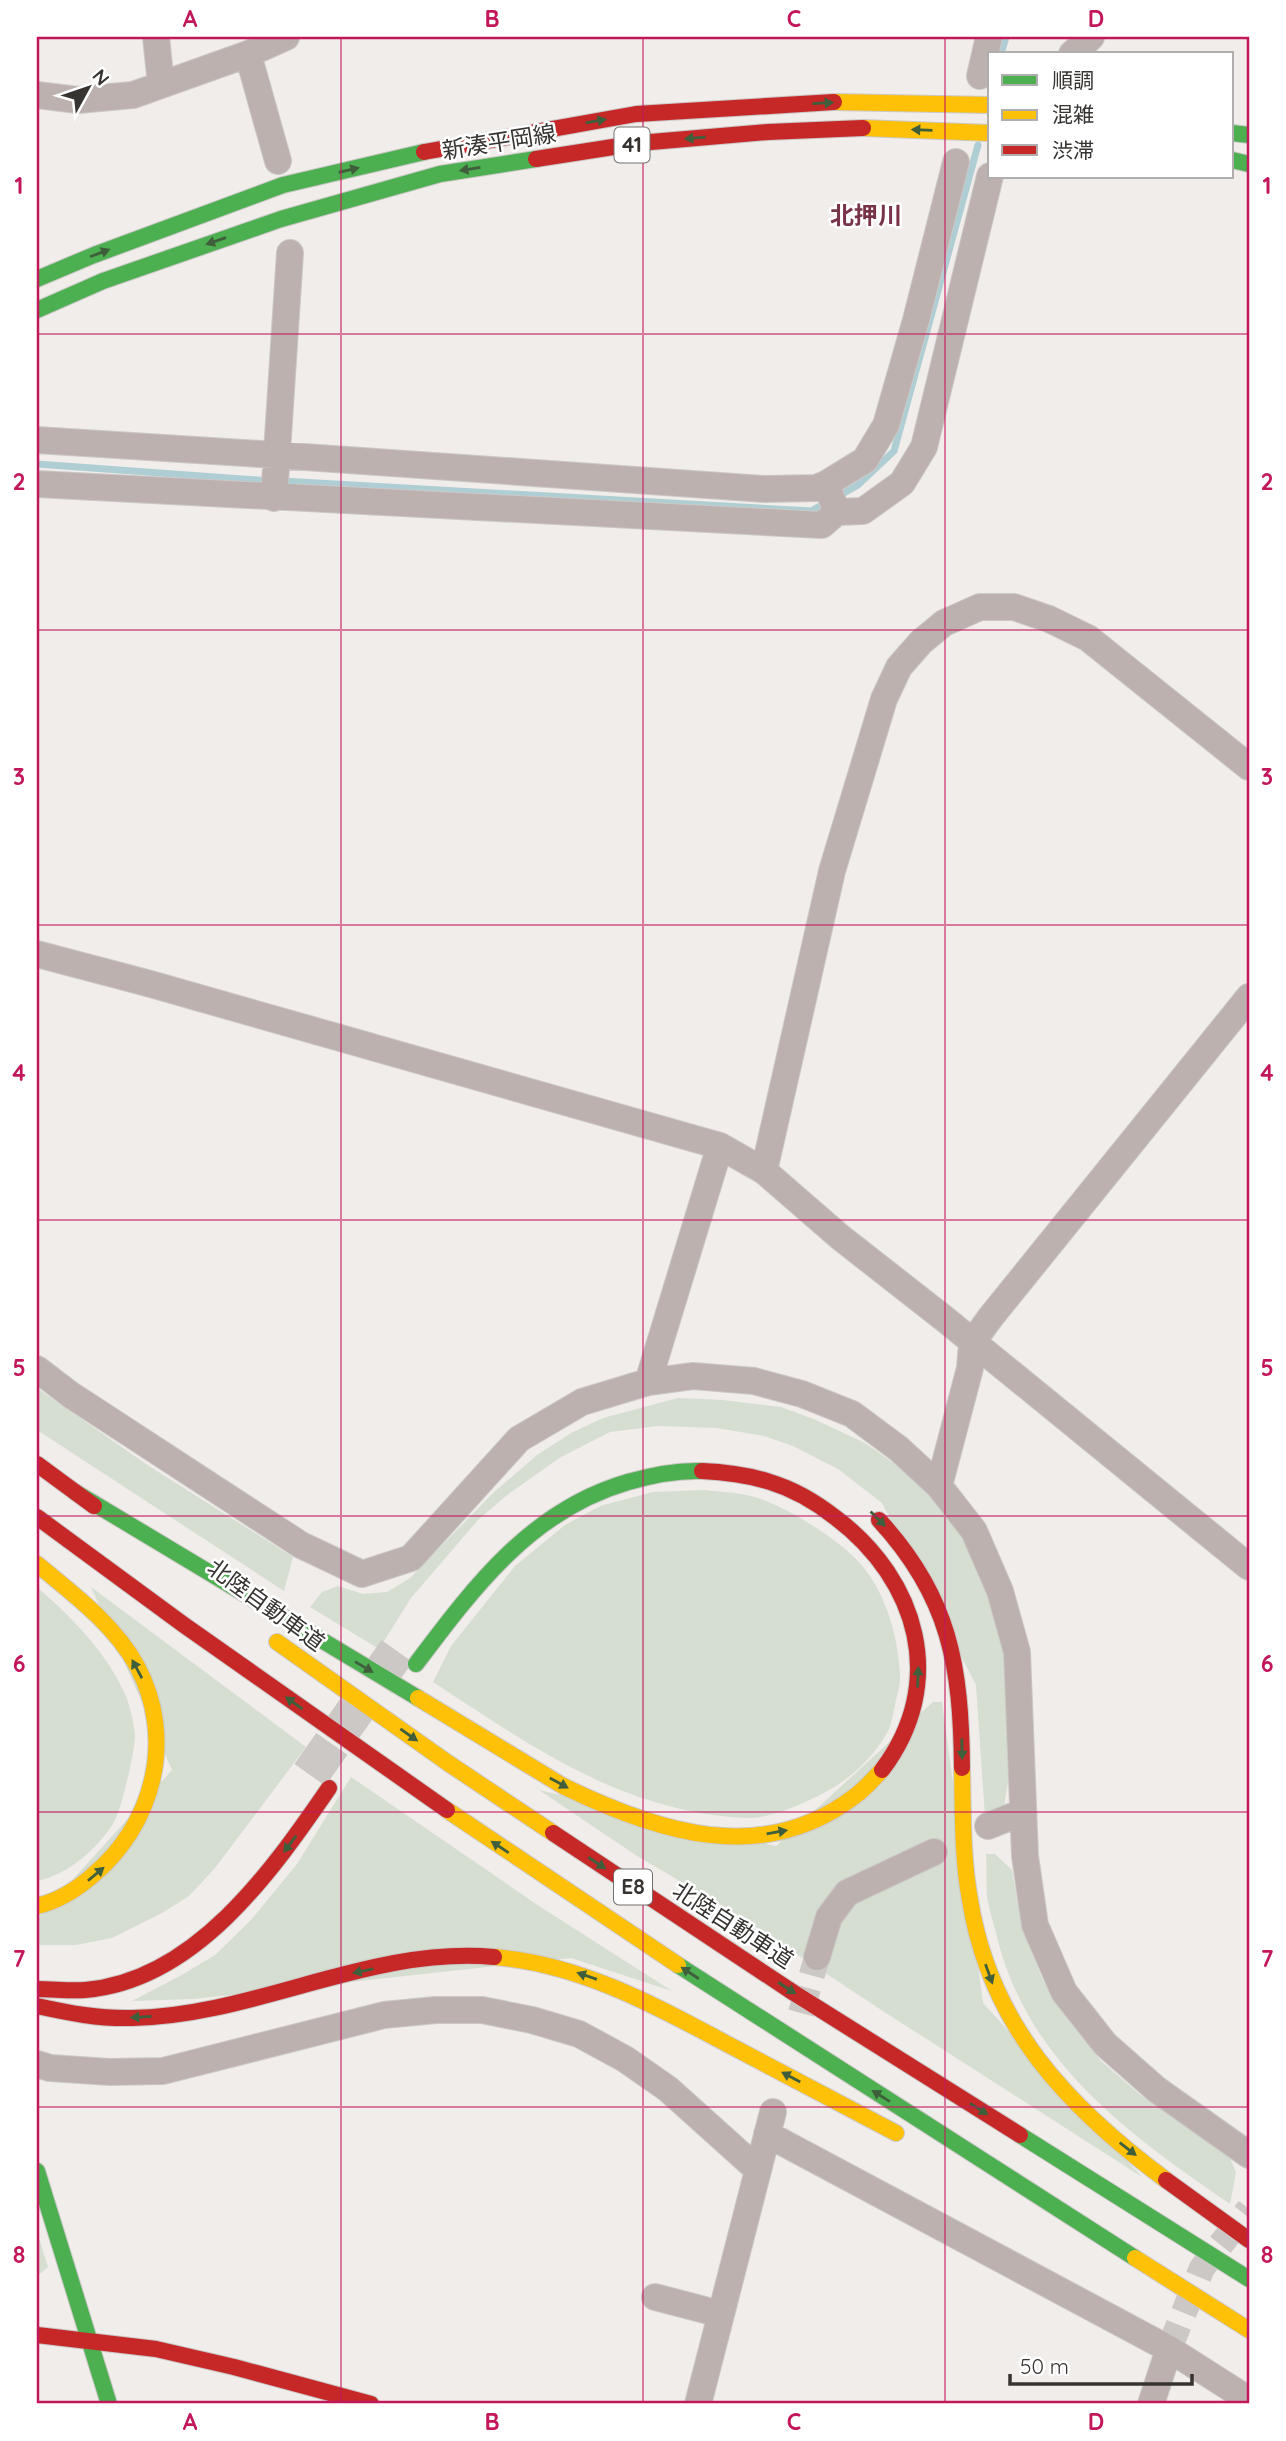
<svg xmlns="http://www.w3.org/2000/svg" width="1286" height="2441" font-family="Quicksand,'Noto Sans JP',sans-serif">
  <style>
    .green { fill: #d5ded1 }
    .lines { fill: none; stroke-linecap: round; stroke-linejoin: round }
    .stream { stroke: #aeced3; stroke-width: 7 }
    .street-tunnel { stroke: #ccc8c6; stroke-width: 26; stroke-dasharray: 26 13; stroke-linecap: butt }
    .highway-tunnel { stroke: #ccc8c6; stroke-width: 38; stroke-dasharray: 38 19; stroke-linecap: butt }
    .street-casing { stroke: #cbc8c7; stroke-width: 28 }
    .fast-casing { stroke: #cbc8c7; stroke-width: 18 }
    .slow-casing { stroke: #cbc8c7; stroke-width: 18 }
    .jam-casing { stroke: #cbc8c7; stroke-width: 18 }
    .street { stroke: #bcb1af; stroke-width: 26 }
    .fast { stroke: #4caf50; stroke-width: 16 }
    .slow { stroke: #ffc107; stroke-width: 16 }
    .jam { stroke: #c62828; stroke-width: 16 }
    .oneway { fill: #3e5e3c }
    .grid { fill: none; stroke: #c2185b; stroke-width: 2; stroke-opacity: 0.55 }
    .labels { text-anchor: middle; stroke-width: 5; stroke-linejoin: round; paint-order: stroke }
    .shield { fill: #fff; stroke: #72706f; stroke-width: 2 }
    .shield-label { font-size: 21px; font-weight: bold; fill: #363331 }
    .street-label { font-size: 23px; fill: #363331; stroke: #fff }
    .neighbourhood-label { font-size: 24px; font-weight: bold; fill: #793349; stroke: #fff }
    .neatline { fill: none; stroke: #c2185b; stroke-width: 2.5 }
    .grid-label { font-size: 23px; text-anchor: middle; font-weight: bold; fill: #c2185b }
  </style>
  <rect width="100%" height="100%" fill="#f1edeb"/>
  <path class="green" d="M 37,1388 L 149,1466 L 293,1557 L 284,1591 L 37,1430 Z
    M 678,1398 L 723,1400 L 781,1407 L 816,1420 L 865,1443 L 905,1471 L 951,1517 L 972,1548 L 992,1594 L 1007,1658 L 1008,1782 L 1004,1806 L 985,1817 L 976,1685 L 882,1503 L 838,1469 L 793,1446 L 764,1436 L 717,1428 L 658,1426 L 610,1432 L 561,1457 L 507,1495 L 478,1520 L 411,1598 L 379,1649 L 310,1607 L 322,1592 L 338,1586 L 363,1594 L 387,1592 L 410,1578 L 494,1492 L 537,1455 L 571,1433 L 603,1418 Z
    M 704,1490 C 719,1492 736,1492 751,1496 C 782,1504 832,1535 855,1558 C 884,1586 898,1634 900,1674 C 901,1684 897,1695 895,1705 C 893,1713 892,1723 888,1731 C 874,1758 848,1781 820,1795 C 802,1804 770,1818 750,1818 C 626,1814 532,1747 433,1682 L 451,1646 L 515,1566 L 565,1525 L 600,1506 L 653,1492 Z
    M 37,1587 C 72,1618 105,1650 125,1694 C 130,1705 134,1724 135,1736 C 135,1751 122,1806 115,1820 C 100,1847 68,1875 37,1881 Z
    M 91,1587 L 306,1747 L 215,1868 L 189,1896 L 162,1913 L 112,1938 L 76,1945 L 37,1945 L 37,1919 L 172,1770 Z
    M 933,1702 L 942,1702 L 983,2003 L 1142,2177 L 886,2013 L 731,1911 L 637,1856 L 539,1790 L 776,1846 Z
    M 351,1777 L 539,1906 L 672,1991 L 571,1958 L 193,1999 L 132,2001 L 180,1976 L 215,1955 L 250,1921 L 297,1864 Z
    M 986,1854 L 995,1854 L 1012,1870 L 1022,1927 L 1042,1978 L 1062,2012 L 1101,2061 L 1143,2097 L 1227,2151 L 1236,2172 L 1230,2204 C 1128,2134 1026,2061 996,1933 C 993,1921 989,1909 987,1897 C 986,1883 987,1868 986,1854 Z
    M 37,2232 L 48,2267 L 37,2276 Z"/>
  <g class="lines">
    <path class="stream" d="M 1001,54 L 1006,37
      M 37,464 L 270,481
      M 282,481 L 811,511 L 827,502
      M 837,497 L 858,485 L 894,451 L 978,145"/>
    <path class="street-tunnel" d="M 801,2013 L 817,1957
      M 1169,2349 L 1202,2268 L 1249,2209"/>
    <path class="highway-tunnel" d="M 310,1775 L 397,1651"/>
    <defs>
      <path id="street" d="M 156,37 L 161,85
        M 248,54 L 278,161
        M 1072,54 L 1091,37
        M 980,76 L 989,37
        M 37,95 L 78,100 L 133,95 L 248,54 L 286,37
        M 37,440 L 276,455 L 765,489 L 816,488 L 826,484 L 837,512
        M 37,484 L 822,525 L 837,512 L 863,511 L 902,483 L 924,447 L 990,176
        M 826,484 L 865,460 L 886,425 L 916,320 L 956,162
        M 274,498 L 290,253
        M 37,954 L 147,983 L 720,1146 L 764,1171 L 840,1237 L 946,1320 L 1249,1567
        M 764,1171 L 832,871 L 884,699 L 899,667 L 921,642 L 944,623 L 980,607 L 1014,607 L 1049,619 L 1088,638 L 1249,767
        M 37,1369 L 71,1395 L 301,1545 L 362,1574 L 411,1558 L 519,1439 L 582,1402 L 648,1382 L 693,1376 L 754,1381 L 802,1394 L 852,1414 L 899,1449 L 939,1486 L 974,1531 L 1000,1591 L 1017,1652 L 1025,1856 L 1035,1925 L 1064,1992 L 1105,2044 L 1156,2089 L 1249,2155
        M 648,1382 L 720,1146
        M 939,1486 L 970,1368 L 972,1343 L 990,1318 L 1249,997
        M 988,1826 L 1023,1812
        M 817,1957 L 829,1917 L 847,1893 L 934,1852
        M 37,2064 L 50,2068 L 110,2072 L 163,2071 L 384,2015 L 436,2010 L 482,2010 L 532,2020 L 579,2034 L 625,2059 L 668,2089 L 757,2169
        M 767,2134 L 1169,2349 L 1249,2400
        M 655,2297 L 720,2314
        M 698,2404 L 773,2112
        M 1151,2404 L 1169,2349"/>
      <path id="fast" d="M 1232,133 L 1249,135
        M 1232,160 L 1249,164
        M 37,279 L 94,255 L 283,185 L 424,152
        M 37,310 L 103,281 L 281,219 L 440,174 L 536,159
        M 75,1492 L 418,1698
        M 416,1664 C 474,1587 531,1510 628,1482 C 652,1475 677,1470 702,1471
        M 678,1965 L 1135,2258
        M 1020,2135 L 1249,2279
        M 37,2171 L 109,2404"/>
      <path id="slow" d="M 834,102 L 990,105
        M 863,128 L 990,133
        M 37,1564 C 73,1594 114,1624 137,1666 C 176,1738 154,1825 92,1876 C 76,1890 58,1901 37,1906
        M 277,1642 L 448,1763 L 553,1833
        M 418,1698 L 563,1786 C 657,1832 763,1867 855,1796 C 865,1789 874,1778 882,1770
        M 962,1768 C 963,1812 962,1857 970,1900 C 990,2026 1068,2107 1166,2180
        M 447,1810 L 678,1965
        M 494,1957 C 581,1964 656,2006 731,2046 C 786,2075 841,2104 896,2133
        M 1135,2258 L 1249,2330"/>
      <path id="jam" d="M 424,152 L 636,114 L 834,102
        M 536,159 L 639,143 L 768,132 L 863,128
        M 37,1464 L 94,1506
        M 702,1471 C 725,1472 748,1475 770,1482 C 793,1489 817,1503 836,1518 C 918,1580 948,1683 882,1770
        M 37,1517 L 184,1625 L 447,1810
        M 879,1520 C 950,1597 961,1666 962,1768
        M 553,1833 L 794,1993 L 1020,2135
        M 37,1989 C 53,1989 69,1991 85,1990 C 195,1981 272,1871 329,1788
        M 37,2006 C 69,2013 99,2019 132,2018 C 255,2016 370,1946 494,1957
        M 1166,2180 L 1249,2240
        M 37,2335 L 156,2349 L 234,2367 L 371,2404"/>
    </defs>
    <use href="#street" class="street-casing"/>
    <use href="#fast" class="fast-casing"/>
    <use href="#slow" class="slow-casing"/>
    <use href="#jam" class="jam-casing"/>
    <use href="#street" class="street"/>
    <use href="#fast" class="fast"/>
    <use href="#slow" class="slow"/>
    <use href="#jam" class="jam"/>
  </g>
  <defs><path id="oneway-solid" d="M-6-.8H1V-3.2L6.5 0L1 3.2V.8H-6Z" transform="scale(1.75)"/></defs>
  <g class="oneway">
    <use href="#oneway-solid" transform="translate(823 103) rotate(-3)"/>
    <use href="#oneway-solid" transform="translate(596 121) rotate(-10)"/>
    <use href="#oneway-solid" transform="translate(922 130) rotate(-178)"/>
    <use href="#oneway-solid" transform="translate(695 138) rotate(175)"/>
    <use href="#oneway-solid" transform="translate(470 169) rotate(171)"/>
    <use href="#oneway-solid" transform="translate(349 170) rotate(-13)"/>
    <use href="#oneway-solid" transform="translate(216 241) rotate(161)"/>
    <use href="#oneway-solid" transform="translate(100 253) rotate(-21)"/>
    <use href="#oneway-solid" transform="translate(878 1519) rotate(45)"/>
    <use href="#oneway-solid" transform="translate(364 1667) rotate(31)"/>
    <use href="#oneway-solid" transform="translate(137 1669) rotate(-118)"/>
    <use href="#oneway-solid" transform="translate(918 1677) rotate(-88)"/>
    <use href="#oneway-solid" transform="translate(294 1703) rotate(-144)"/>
    <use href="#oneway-solid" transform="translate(409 1735) rotate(35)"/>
    <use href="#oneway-solid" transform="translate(962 1749) rotate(89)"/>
    <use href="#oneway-solid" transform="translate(559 1783) rotate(29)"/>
    <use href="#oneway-solid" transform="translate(777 1832) rotate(-10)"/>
    <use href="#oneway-solid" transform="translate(290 1844) rotate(127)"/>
    <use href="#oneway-solid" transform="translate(500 1847) rotate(-146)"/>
    <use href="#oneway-solid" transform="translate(597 1863) rotate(34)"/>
    <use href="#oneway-solid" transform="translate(96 1874) rotate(-40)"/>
    <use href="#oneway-solid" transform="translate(363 1971) rotate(168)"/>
    <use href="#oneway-solid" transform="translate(690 1973) rotate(-147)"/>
    <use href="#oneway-solid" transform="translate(989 1974) rotate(70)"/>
    <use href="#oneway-solid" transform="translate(587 1976) rotate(-161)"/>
    <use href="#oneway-solid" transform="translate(787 1988) rotate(33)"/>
    <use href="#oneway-solid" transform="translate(141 2017) rotate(177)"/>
    <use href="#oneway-solid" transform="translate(791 2077) rotate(-152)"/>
    <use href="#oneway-solid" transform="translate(881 2096) rotate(-148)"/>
    <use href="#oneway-solid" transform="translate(979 2109) rotate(32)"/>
    <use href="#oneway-solid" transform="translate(1128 2149) rotate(38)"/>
  </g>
  <path class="grid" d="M 341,37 L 341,2404M 643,37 L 643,2404M 945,37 L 945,2404M 37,334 L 1249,334M 37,630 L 1249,630M 37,925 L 1249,925M 37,1220 L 1249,1220M 37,1516 L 1249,1516M 37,1812 L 1249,1812M 37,2107 L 1249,2107"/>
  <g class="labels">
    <g class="shield">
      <rect x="614.5" y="127.5" width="35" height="35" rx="5"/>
      <rect x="614" y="1869.5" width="38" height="35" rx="5"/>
    </g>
    <g class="shield-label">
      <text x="632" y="152">41</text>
      <text x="633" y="1894">E8</text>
    </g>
    <g class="street-label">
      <text transform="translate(499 142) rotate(-9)" y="8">新湊平岡線</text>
      <text transform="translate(266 1605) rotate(36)" y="8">北陸自動車道</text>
      <text transform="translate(733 1925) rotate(33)" y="8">北陸自動車道</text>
    </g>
    <g class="neighbourhood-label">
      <text x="866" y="224">北押川</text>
    </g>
  </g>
  <rect width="1286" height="2441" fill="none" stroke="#ffffff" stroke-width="77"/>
  <rect x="988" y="52" width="245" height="126" fill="#ffffff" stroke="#afadad" stroke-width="2"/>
  <rect x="1002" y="75" width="35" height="10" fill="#4caf50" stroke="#afadad" stroke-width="2"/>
  <text x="1052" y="88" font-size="21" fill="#363331">順調</text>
  <rect x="1002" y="110" width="35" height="10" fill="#ffc107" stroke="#afadad" stroke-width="2"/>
  <text x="1052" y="122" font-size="21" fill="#363331">混雑</text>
  <rect x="1002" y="145" width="35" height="10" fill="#c62828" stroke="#afadad" stroke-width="2"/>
  <text x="1052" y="158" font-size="21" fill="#363331">渋滞</text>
  <g transform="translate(88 88) rotate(50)" stroke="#ffffff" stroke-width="5" paint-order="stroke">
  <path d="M0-5L12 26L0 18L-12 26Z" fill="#363331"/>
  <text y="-10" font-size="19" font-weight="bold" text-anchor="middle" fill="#363331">N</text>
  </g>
  <path d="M1010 2374v10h182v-10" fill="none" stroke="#363331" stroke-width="3.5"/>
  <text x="1020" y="2374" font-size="21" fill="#363331" stroke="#ffffff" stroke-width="5" paint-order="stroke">50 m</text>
  <rect x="38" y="38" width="1210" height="2364" class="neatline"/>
  <g class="grid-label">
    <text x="190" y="27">A</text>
    <text x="492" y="27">B</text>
    <text x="794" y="27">C</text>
    <text x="1096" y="27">D</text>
    <text x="19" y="194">1</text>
    <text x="1267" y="194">1</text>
    <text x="19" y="490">2</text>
    <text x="1267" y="490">2</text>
    <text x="19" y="785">3</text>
    <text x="1267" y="785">3</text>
    <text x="19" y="1081">4</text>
    <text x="1267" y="1081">4</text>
    <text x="19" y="1376">5</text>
    <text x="1267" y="1376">5</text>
    <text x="19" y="1672">6</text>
    <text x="1267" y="1672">6</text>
    <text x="19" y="1967">7</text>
    <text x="1267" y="1967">7</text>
    <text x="19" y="2263">8</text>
    <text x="1267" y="2263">8</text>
    <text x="190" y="2430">A</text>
    <text x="492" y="2430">B</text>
    <text x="794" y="2430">C</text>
    <text x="1096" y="2430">D</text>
  </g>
</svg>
